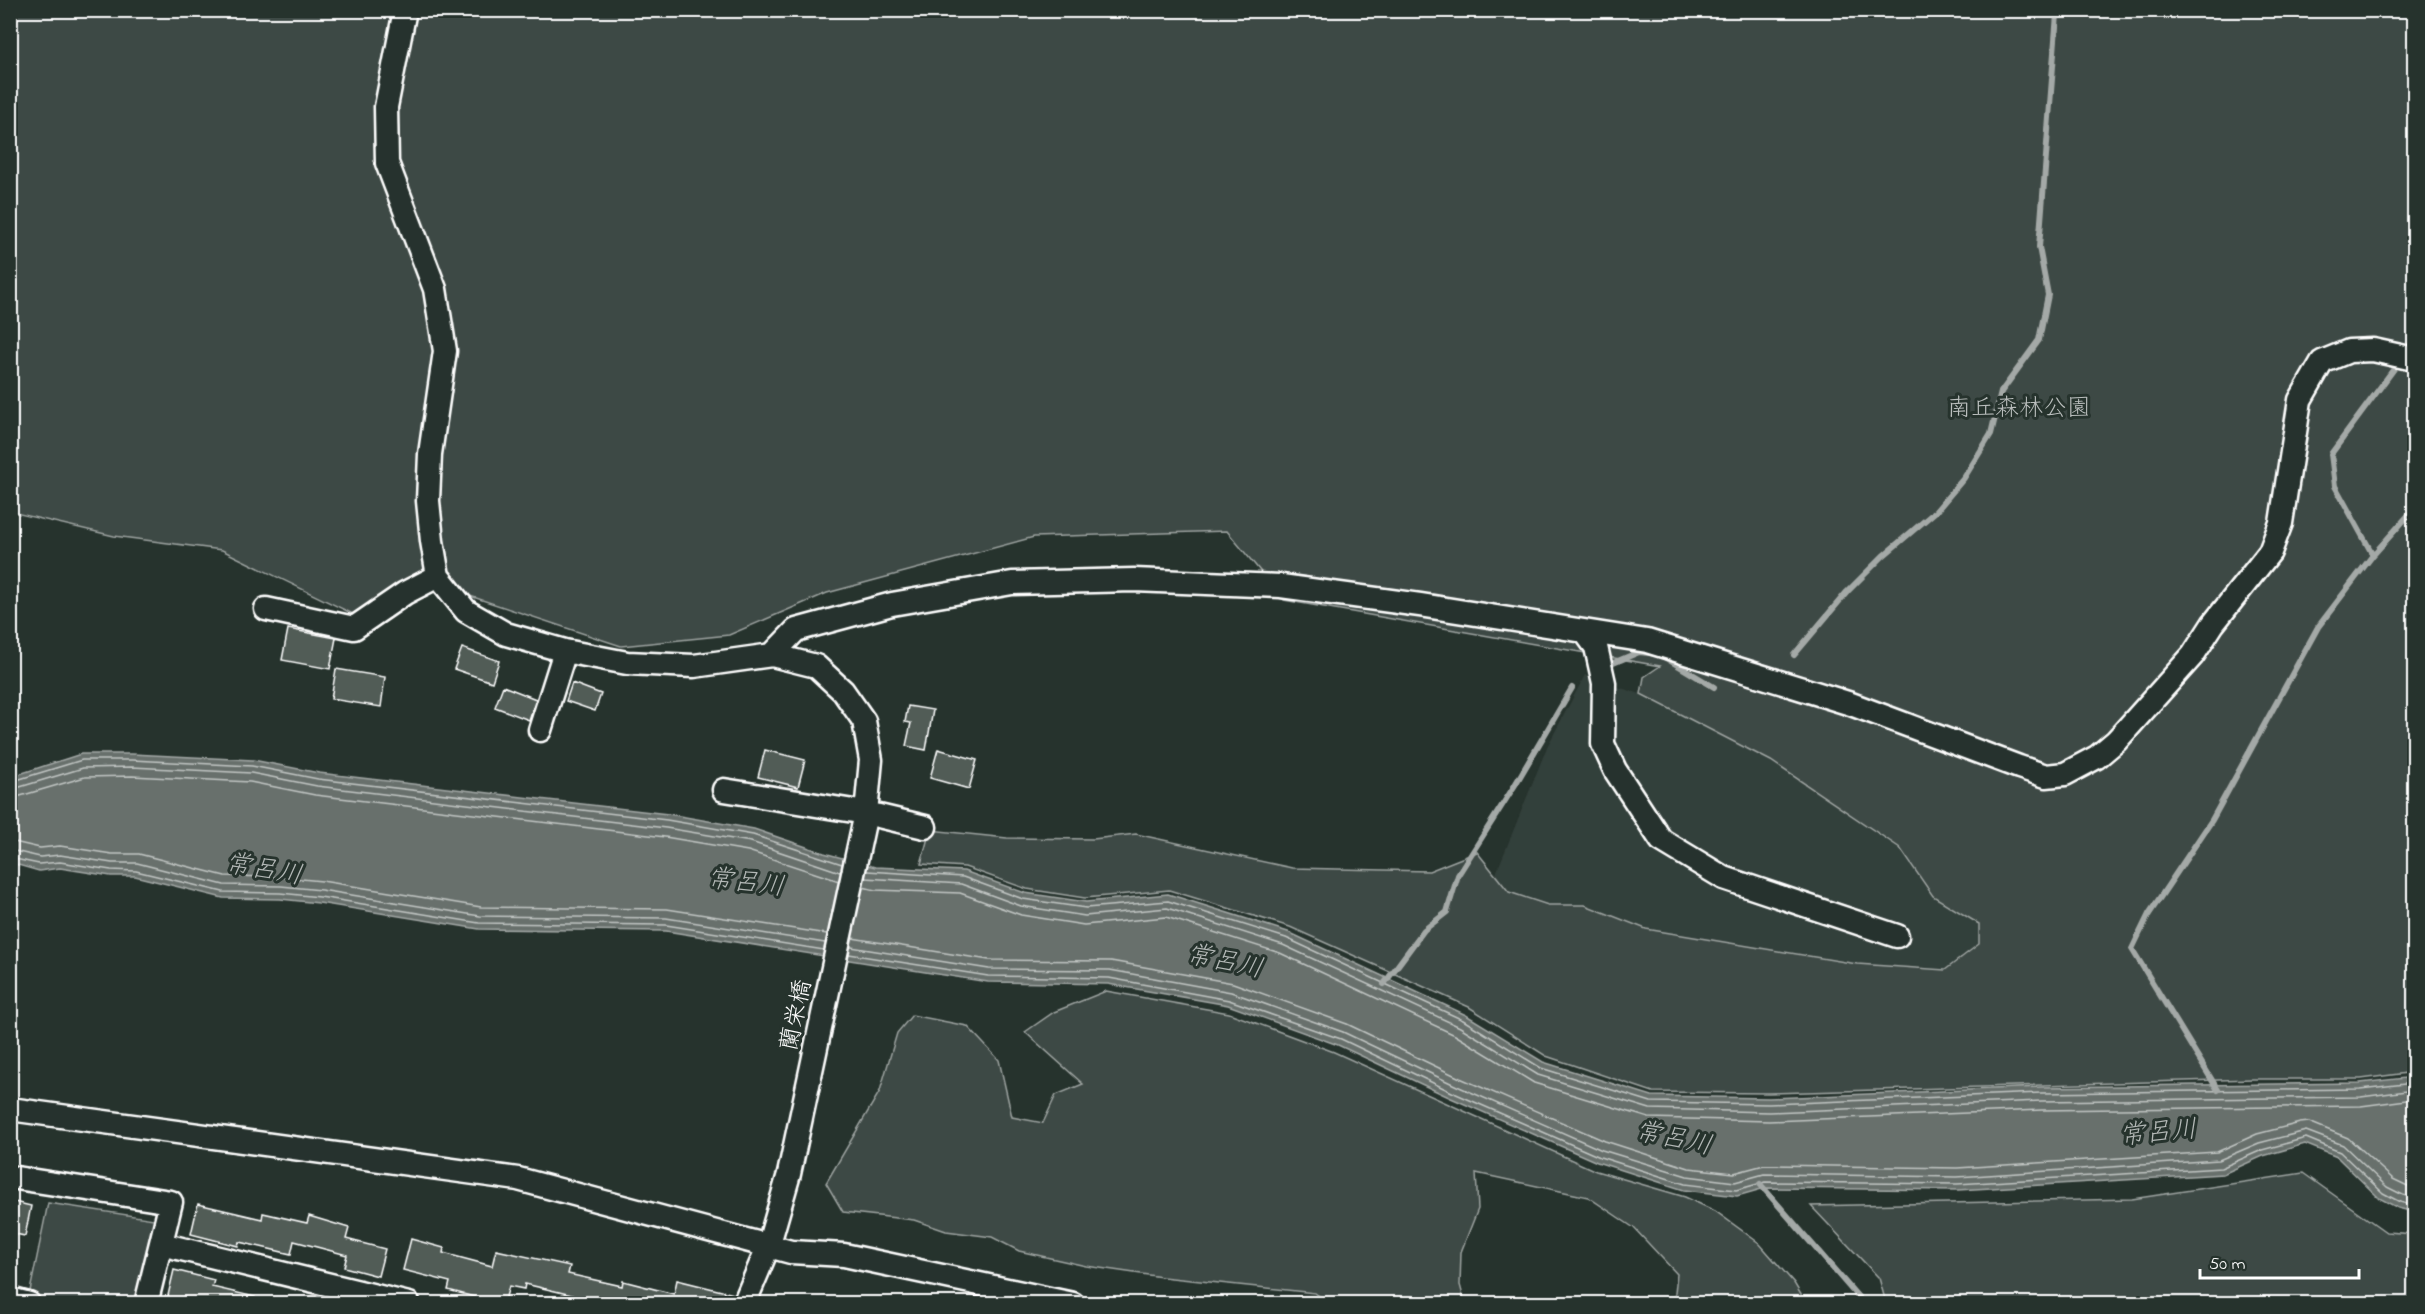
<svg xmlns="http://www.w3.org/2000/svg" width="2425" height="1314" font-family="'Indie Flower','Klee One',sans-serif">
  <style>
    .built { fill: #333f3a }
    .green { fill: #3e4944; stroke: #9ea4a2; stroke-width: 1.5 }
    .water { fill: #67706c; stroke: #a4a9a7; stroke-width: 1.5 }
    .lines { fill: none; stroke-linecap: round; stroke-linejoin: round }
    .shore { stroke: #c2c6c4; stroke-width: 1.5 }
    .stream { stroke: #a4a9a7; stroke-width: 6 }
    .building { fill: #515c57; stroke: #fff; stroke-width: 1.5 }
    .minor-casing { stroke: #fff; stroke-width: 27 }
    .minor { stroke: #26332d; stroke-width: 22 }
    .labels { text-anchor: middle; stroke-width: 6; stroke-linejoin: round; paint-order: stroke }
    .park-label { font-size: 24px; fill: #bbbfbe; stroke: #26332d }
    .street-label { font-size: 24px; fill: #fff; stroke: #26332d }
    .water-label { font-size: 26px; font-style: italic; fill: #b3b8b6; stroke: #26332d }
  </style>
  <rect width="100%" height="100%" fill="#26332d"/>
  <filter id="ink" filterUnits="userSpaceOnUse"><feTurbulence type="fractalNoise" baseFrequency=".0167" numOctaves="2"/><feDisplacementMap in="SourceGraphic" scale="12" xChannelSelector="R" yChannelSelector="G"/><feConvolveMatrix kernelMatrix="1 2 1 2 8 2 1 2 1" color-interpolation-filters="sRGB"/></filter>
  <g filter="url(#ink)">
    <path class="built" d="M 1585,675 L 1604,683 L 1641,694 L 1771,761 L 1900,848 L 1933,896 L 1979,924 L 1979,944 L 1945,970 L 1857,964 L 1646,929 L 1585,905 L 1548,905 L 1509,892 L 1495,876 L 1547,747 Z"/>
    <path class="green" d="M 11,11 L 2414,11 L 2414,1072 L 2361,1079 L 2253,1079 L 1769,1093 L 1653,1092 L 1546,1056 L 1469,1007 L 1290,927 L 1169,890 L 1085,898 L 1027,889 L 965,867 L 921,864 L 930,830 L 1007,838 L 1093,839 L 1136,834 L 1292,868 L 1429,871 L 1477,852 L 1509,892 L 1548,905 L 1585,905 L 1646,929 L 1857,964 L 1945,970 L 1979,944 L 1979,924 L 1933,896 L 1900,848 L 1771,761 L 1641,694 L 1644,677 L 1660,666 L 1284,600 L 1227,531 L 1034,537 L 827,593 L 729,635 L 621,646 L 464,594 L 400,584 L 357,616 L 222,550 L 114,536 L 11,512 Z
      M 1106,991 L 1229,1013 L 1334,1052 L 1596,1171 L 1685,1197 L 1715,1211 L 1759,1243 L 1794,1283 L 1806,1303 L 1674,1303 L 1677,1274 L 1634,1228 L 1588,1197 L 1476,1173 L 1478,1209 L 1461,1252 L 1460,1285 L 1465,1303 L 1329,1303 L 1315,1293 L 1162,1277 L 1086,1266 L 1019,1251 L 992,1237 L 946,1231 L 914,1220 L 843,1212 L 826,1183 L 880,1091 L 897,1033 L 912,1015 L 967,1026 L 999,1060 L 1012,1117 L 1043,1123 L 1056,1095 L 1083,1084 L 1025,1032 L 1054,1012 Z
      M 2303,1173 L 2386,1232 L 2414,1234 L 2414,1303 L 1886,1303 L 1879,1278 L 1811,1206 L 2132,1199 Z
      M 48,1203 L 154,1219 L 136,1303 L 65,1303 L 29,1296 Z"/>
    <path class="water" d="M 81,754 L 132,754 L 253,760 L 319,773 L 668,814 L 754,829 L 824,853 L 875,867 L 964,871 L 1025,893 L 1086,902 L 1168,894 L 1288,932 L 1466,1015 L 1543,1062 L 1652,1096 L 1769,1098 L 2041,1087 L 2360,1083 L 2414,1077 L 2414,1212 L 2398,1208 L 2379,1198 L 2337,1157 L 2305,1144 L 2263,1156 L 2223,1174 L 1958,1190 L 1765,1188 L 1737,1196 L 1684,1190 L 1597,1162 L 1451,1098 L 1338,1045 L 1228,1005 L 1108,984 L 988,982 L 666,931 L 479,929 L 319,903 L 280,899 L 223,898 L 135,876 L 111,876 L 60,868 L 39,871 L 11,863 L 10,777 Z"/>
    <g class="lines">
      <path class="shore" d="M 10,782 L 82,760 L 132,760 L 252,766 L 318,779 L 667,820 L 753,835 L 842,864
        M 10,790 L 83,768 L 132,767 L 251,773 L 317,786 L 666,828 L 751,842 L 840,872
        M 10,799 L 85,777 L 132,776 L 250,782 L 315,795 L 665,837 L 748,851 L 839,881
        M 10,841 L 40,848 L 60,846 L 112,854 L 139,854 L 225,876 L 281,877 L 322,881 L 481,907 L 667,909 L 827,934
        M 10,850 L 40,857 L 60,855 L 112,863 L 137,863 L 224,885 L 281,886 L 321,890 L 480,916 L 666,918 L 825,943
        M 10,858 L 39,864 L 60,862 L 111,870 L 136,871 L 223,892 L 280,893 L 320,897 L 479,923 L 666,925 L 824,950
        M 867,871 L 963,877 L 1023,899 L 1086,908 L 1168,901 L 1286,938 L 1463,1020 L 1541,1068 L 1651,1102 L 1769,1104 L 2041,1093 L 2360,1089 L 2414,1083
        M 865,878 L 961,884 L 1021,906 L 1085,916 L 1167,908 L 1283,945 L 1460,1027 L 1538,1075 L 1650,1109 L 1769,1112 L 2041,1101 L 2361,1097 L 2414,1090
        M 863,887 L 875,890 L 960,893 L 1021,915 L 1084,925 L 1166,917 L 1280,953 L 1455,1035 L 1534,1083 L 1649,1118 L 1769,1121 L 2042,1110 L 2361,1106 L 2414,1099
        M 852,938 L 989,960 L 1111,961 L 1233,983 L 1347,1024 L 1460,1078 L 1605,1141 L 1689,1168 L 1734,1173 L 1764,1165 L 1957,1168 L 2217,1152 L 2257,1134 L 2300,1123 L 2309,1122 L 2348,1138 L 2393,1179 L 2414,1189
        M 851,947 L 989,969 L 1110,970 L 1231,992 L 1343,1032 L 1457,1086 L 1602,1150 L 1687,1176 L 1735,1182 L 1764,1174 L 1957,1177 L 2219,1160 L 2259,1143 L 2306,1131 L 2343,1145 L 2387,1187 L 2403,1195 L 2414,1198
        M 849,954 L 988,976 L 1109,978 L 1229,1000 L 1341,1039 L 1454,1093 L 1600,1157 L 1685,1184 L 1736,1190 L 1765,1182 L 1957,1184 L 2221,1168 L 2262,1150 L 2306,1138 L 2340,1152 L 2383,1193 L 2400,1202 L 2414,1206"/>
      <path class="stream" d="M 2406,351 L 2414,339
        M 2373,555 L 2335,486 L 2331,454 L 2399,362
        M 1794,655 L 1847,592 L 1883,556 L 1936,511 L 1964,478 L 1991,434 L 2001,392 L 2039,340 L 2048,295 L 2039,247 L 2057,14
        M 1611,664 L 1639,652 L 1659,654 L 1714,687
        M 1384,984 L 1424,930 L 1447,912 L 1458,875 L 1515,785 L 1572,688
        M 2218,1090 L 2132,949 L 2149,914 L 2212,820 L 2318,627 L 2373,555 L 2414,509
        M 1760,1184 L 1864,1304"/>
    </g>
    <path class="building" d="M 288,629 L 336,638 L 330,669 L 282,660 Z
      M 462,648 L 499,661 L 492,682 L 454,669 Z
      M 336,669 L 385,677 L 381,707 L 331,699 Z
      M 572,683 L 601,694 L 595,711 L 566,701 Z
      M 503,686 L 536,699 L 529,720 L 495,707 Z
      M 908,706 L 933,710 L 926,750 L 906,746 L 911,723 L 905,722 Z
      M 938,749 L 977,760 L 969,789 L 930,778 Z
      M 765,750 L 805,760 L 798,787 L 758,777 Z
      M 10,1201 L 31,1206 L 25,1236 L 10,1233 Z
      M 198,1204 L 262,1219 L 263,1213 L 307,1223 L 309,1216 L 349,1228 L 346,1239 L 385,1249 L 378,1276 L 344,1267 L 347,1255 L 294,1241 L 291,1254 L 239,1242 L 238,1246 L 191,1234 Z
      M 411,1239 L 444,1248 L 443,1253 L 492,1266 L 496,1250 L 570,1266 L 568,1274 L 622,1286 L 623,1281 L 674,1294 L 677,1280 L 734,1294 L 731,1304 L 570,1304 L 572,1295 L 525,1284 L 524,1289 L 509,1286 L 504,1304 L 500,1304 L 448,1290 L 450,1282 L 403,1270 Z
      M 174,1270 L 214,1280 L 212,1287 L 255,1297 L 254,1304 L 166,1304 Z"/>
    <g class="lines">
      <defs>
        <path id="minor" d="M 405,10 L 386,107 L 387,163 L 435,289 L 445,351 L 430,454 L 428,501 L 432,541 L 438,576 L 466,611 L 506,634 L 565,651 L 627,663 L 694,666 L 772,655 L 816,666 L 843,691 L 864,721 L 871,760 L 866,813 L 789,1174 L 768,1247 L 744,1304
          M 266,609 L 354,628 L 405,593 L 438,576
          M 1585,632 L 1596,647 L 1604,683 L 1603,744 L 1615,770 L 1661,840 L 1724,878 L 1897,936
          M 772,655 L 796,630 L 892,604 L 1012,583 L 1134,580 L 1281,586 L 1420,605 L 1647,641 L 1851,704 L 2019,767 L 2046,776 L 2065,774 L 2097,757 L 2116,741 L 2193,655 L 2213,624 L 2270,552 L 2281,523 L 2300,400 L 2322,362 L 2349,351 L 2373,350 L 2414,359
          M 540,730 L 565,651
          M 724,790 L 866,813 L 925,827
          M 10,1109 L 518,1179 L 791,1252 L 844,1255 L 1073,1304
          M 10,1177 L 171,1202 L 146,1304
          M 161,1244 L 409,1304
          M 10,1299 L 29,1304"/>
      </defs>
      <use href="#minor" class="minor-casing"/>
      <use href="#minor" class="minor"/>
    </g>
  </g>
  <g class="labels">
    <g class="park-label">
      <text x="2019" y="415">南丘森林公園</text>
    </g>
    <g class="street-label">
      <text transform="translate(795 1015) rotate(-78)" y="8">蘭栄橋</text>
    </g>
    <g class="water-label">
      <text transform="translate(264 868) rotate(10)" y="9">常呂川</text>
      <text transform="translate(746 881) rotate(7)" y="9">常呂川</text>
      <text transform="translate(1225 960) rotate(12)" y="9">常呂川</text>
      <text transform="translate(2158 1131) rotate(-5)" y="9">常呂川</text>
      <text transform="translate(1674 1137) rotate(12)" y="9">常呂川</text>
    </g>
  </g>
  <rect width="2425" height="1314" fill="none" stroke="#26332d" stroke-width="36"/>
  <rect x="18" y="18" width="2389" height="1278" fill="none" stroke="#fff" stroke-width="2" filter="url(#ink)"/>
  <path d="M2200 1269v9h159v-9" fill="none" stroke="#ffffff" stroke-width="3"/>
  <text x="2209" y="1269" font-size="18" fill="#ffffff" stroke="#26332d" stroke-width="4.5" paint-order="stroke">50 m</text>
</svg>
